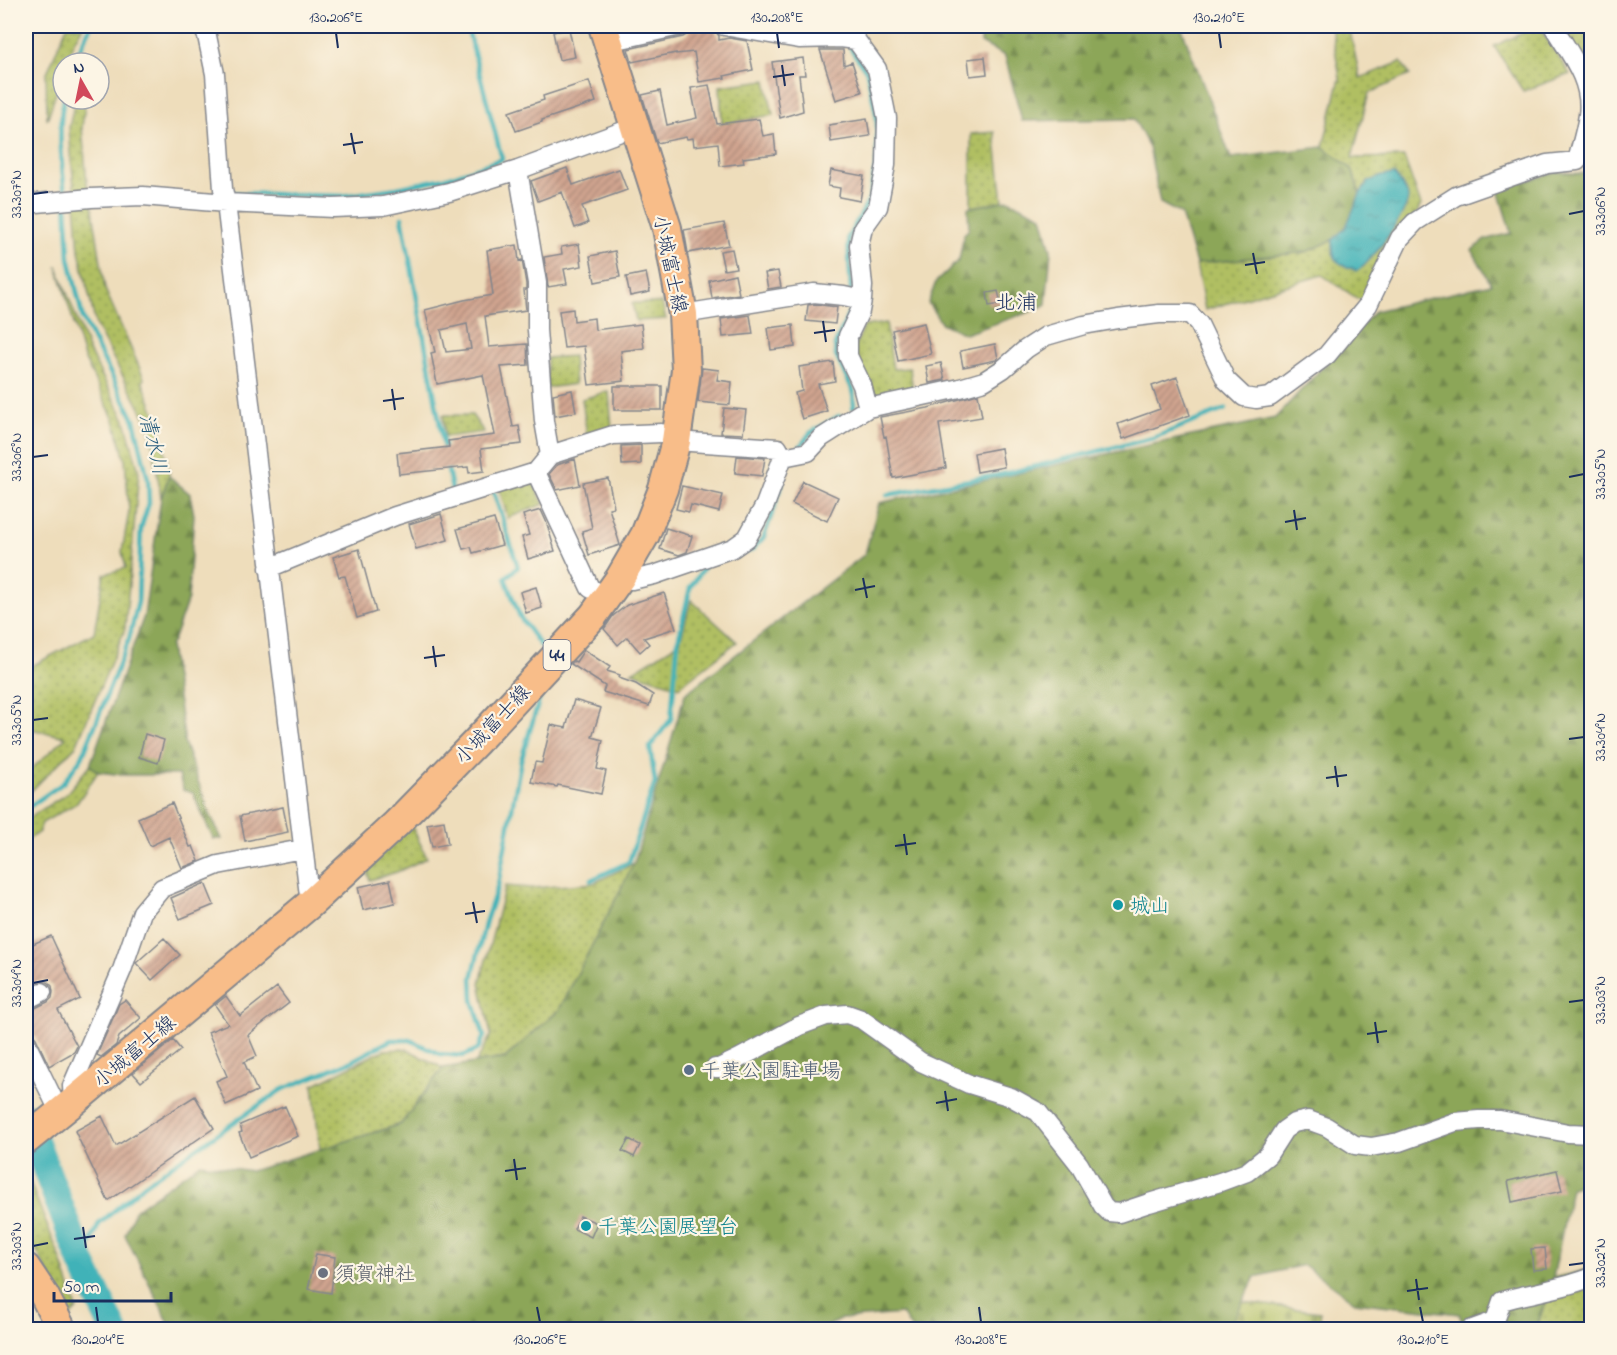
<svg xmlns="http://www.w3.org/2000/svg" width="1617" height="1355" font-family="'Indie Flower','Klee One',sans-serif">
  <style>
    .green { fill: url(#green-dots); stroke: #667760; stroke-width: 1.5 }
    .forest { fill: url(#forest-firs); stroke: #546a5b; stroke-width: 1.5 }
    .cemetery { fill: url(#cemetery-stones); stroke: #667760; stroke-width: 1.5 }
    .water { fill: url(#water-ripples); stroke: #2e708b; stroke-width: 1.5 }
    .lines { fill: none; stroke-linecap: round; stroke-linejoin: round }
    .stream { stroke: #41b2b8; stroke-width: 4.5 }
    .river { stroke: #41b2b8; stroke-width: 28 }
    .building { fill: url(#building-hatch); fill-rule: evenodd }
    .street-casing { stroke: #84868c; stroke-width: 21 }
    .primary-casing { stroke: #84868c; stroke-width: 32 }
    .street { stroke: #fff; stroke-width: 18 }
    .primary { stroke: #f8bd89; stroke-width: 28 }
    .ticks { fill: none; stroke: #1b2f5e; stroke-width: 2 }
    .culture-dot { fill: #0f9aa8; stroke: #fcf5e5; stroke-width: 2 }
    .service-dot { fill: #5c6f8a; stroke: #fcf5e5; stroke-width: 2 }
    .worship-dot { fill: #6b7280; stroke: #fcf5e5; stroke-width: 2 }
    .labels { text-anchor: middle; stroke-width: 4.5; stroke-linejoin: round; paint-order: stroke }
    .shield { fill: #fcf5e5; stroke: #5e6a86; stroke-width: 1.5 }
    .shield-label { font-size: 18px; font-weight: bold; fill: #1b2f5e }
    .street-label { font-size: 20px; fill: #1b2f5e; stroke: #fcf5e5 }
    .culture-label { font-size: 20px; fill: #0d838f; stroke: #fcf5e5; text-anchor: start }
    .service-label { font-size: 20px; fill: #4e5e75; stroke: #fcf5e5; text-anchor: start }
    .worship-label { font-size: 20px; fill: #5b616d; stroke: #fcf5e5; text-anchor: start }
    .neighbourhood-label { font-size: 21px; fill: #1b2f5e; stroke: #fcf5e5 }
    .water-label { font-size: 21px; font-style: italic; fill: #285d7e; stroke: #fcf5e5 }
    .neatline { fill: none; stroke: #1b2f5e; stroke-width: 2 }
    .ticks-label { font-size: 15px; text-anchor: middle; fill: #1b2f5e }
  </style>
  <defs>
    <pattern id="green-dots" width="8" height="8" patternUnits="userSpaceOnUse" patternTransform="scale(1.5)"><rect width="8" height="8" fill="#b0bf62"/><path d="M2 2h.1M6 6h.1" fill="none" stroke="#8e9c54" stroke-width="1.8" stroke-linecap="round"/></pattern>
    <pattern id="forest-firs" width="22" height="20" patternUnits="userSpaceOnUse" patternTransform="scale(1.5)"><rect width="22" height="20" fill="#8ca658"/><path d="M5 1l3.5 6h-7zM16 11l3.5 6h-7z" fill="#72884c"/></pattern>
    <pattern id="cemetery-stones" width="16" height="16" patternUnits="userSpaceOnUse" patternTransform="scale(1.5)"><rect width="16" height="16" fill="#b0bf62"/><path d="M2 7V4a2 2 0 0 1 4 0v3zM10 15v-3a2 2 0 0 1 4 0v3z" fill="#8e9c54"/></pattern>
    <pattern id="water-ripples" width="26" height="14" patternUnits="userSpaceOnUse" patternTransform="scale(1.5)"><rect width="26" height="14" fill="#41b2b8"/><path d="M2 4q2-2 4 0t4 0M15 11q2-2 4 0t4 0" fill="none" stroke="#369199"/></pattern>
    <pattern id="building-hatch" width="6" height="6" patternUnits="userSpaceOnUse" patternTransform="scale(1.5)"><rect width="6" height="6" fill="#d0a48f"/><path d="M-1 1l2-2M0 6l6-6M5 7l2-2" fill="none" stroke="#a88678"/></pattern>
  </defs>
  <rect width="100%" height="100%" fill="#fcf5e5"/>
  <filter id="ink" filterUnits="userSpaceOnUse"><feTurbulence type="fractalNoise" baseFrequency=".0167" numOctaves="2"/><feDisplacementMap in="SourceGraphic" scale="12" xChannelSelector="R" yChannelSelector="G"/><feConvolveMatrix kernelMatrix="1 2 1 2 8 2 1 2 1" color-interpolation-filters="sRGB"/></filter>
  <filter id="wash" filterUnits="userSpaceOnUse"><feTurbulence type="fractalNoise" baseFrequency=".008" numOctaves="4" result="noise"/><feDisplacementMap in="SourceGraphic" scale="24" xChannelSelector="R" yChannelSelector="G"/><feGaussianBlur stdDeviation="1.35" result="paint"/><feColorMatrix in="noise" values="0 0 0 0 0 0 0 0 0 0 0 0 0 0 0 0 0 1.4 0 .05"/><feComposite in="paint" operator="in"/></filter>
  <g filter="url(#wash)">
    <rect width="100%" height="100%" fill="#edb"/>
    <path class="green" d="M 67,26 L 83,26 L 74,41 L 66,63 L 63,63 L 63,72 L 47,120 L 46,75 Z
      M 1331,26 L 1349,26 L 1360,78 L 1401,62 L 1410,75 L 1369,93 L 1352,158 L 1404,157 L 1421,205 L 1419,211 L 1364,298 L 1358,299 L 1322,275 L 1205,310 L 1196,264 L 1306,252 L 1333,240 L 1333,254 L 1363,267 L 1380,248 L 1401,215 L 1369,181 L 1360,194 L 1352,169 L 1323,147 L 1340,78 Z
      M 1538,26 L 1570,74 L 1523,91 L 1494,46 Z
      M 1563,26 L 1591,26 L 1591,79 Z
      M 766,80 L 773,115 L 722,124 L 720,86 Z
      M 75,99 L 86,99 L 82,127 L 87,183 L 93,210 L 105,289 L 144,378 L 143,383 L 159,423 L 169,472 L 169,476 L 161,498 L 150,427 L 96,326 L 79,251 L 69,128 Z
      M 995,132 L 1003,201 L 971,207 L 971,134 Z
      M 57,266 L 88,349 L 125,420 L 139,472 L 125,629 L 76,746 L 26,796 L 26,773 L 38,763 L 66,737 L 26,728 L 26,669 L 94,633 L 104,574 L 126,568 L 122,552 L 129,511 L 125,460 L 114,420 L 84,358 Z
      M 632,303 L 662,303 L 666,319 L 636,321 Z
      M 886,323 L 893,369 L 910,368 L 913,391 L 871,401 L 854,349 L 864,326 Z
      M 573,356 L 575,384 L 547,388 L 547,358 Z
      M 609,391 L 612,430 L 587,436 L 582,399 Z
      M 443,415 L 472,415 L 484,432 L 445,437 Z
      M 532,481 L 544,504 L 508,518 L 499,489 Z
      M 691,600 L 737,642 L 679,687 L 632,672 L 680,642 Z
      M 90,765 L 98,772 L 77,803 L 42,823 L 39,832 L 26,841 L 26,820 L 66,794 Z
      M 412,826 L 427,858 L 397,872 L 370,880 L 365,865 Z
      M 634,863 L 559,1010 L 505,1058 L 476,1063 L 491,1035 L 480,983 L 505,886 L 532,888 L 594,883 Z
      M 407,1049 L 443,1068 L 401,1124 L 320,1150 L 313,1085 L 384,1050 Z
      M 26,1178 L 29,1180 L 61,1260 L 77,1309 L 69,1318 L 38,1253 L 26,1239 Z
      M 1591,1269 L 1591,1329 L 1536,1330 L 1553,1278 Z"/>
    <path class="forest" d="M 981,26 L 1181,26 L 1231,158 L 1323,147 L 1352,169 L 1360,194 L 1346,228 L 1333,240 L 1306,252 L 1196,264 L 1181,214 L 1160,203 L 1149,147 L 1134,119 L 1022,121 L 1005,56 L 981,43 Z
      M 1556,172 L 1591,174 L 1592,1181 L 1571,1188 L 1553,1278 L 1536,1329 L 1465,1329 L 1459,1314 L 1355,1302 L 1304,1265 L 1255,1277 L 1229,1329 L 912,1330 L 902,1314 L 841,1319 L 820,1330 L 172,1329 L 125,1235 L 135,1210 L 200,1163 L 251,1171 L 401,1124 L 443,1068 L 505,1058 L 559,1010 L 634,863 L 685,694 L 865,554 L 879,503 L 1275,418 L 1375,311 L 1491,284 L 1472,250 L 1485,240 L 1511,233 L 1498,190 Z
      M 1008,200 L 1042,216 L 1051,250 L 1046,304 L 1038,309 L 965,334 L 941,323 L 928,303 L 936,282 L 959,260 L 964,234 L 969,229 L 968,208 Z
      M 169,476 L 190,494 L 194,515 L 188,599 L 173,641 L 170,646 L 184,736 L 184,742 L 209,812 L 222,839 L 213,839 L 193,793 L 183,790 L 179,775 L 124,775 L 98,772 L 90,765 L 144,616 L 161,498 Z"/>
    <path class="cemetery" d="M 1243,1302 L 1320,1312 L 1321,1329 L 1229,1329 Z"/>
    <path class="water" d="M 1394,174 C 1399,181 1408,190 1408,198 C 1407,214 1370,263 1357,271 C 1337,263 1332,262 1333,240 L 1346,227 L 1360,194 L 1369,181 L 1382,176 Z"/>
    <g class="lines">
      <path class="stream" d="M 851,45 L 851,49 L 867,72 L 877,118 L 877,157 L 869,200 L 848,237 L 851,294
        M 74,63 L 87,33 L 91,26
        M 64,99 C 57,129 62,165 65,195
        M 234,193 L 342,196 L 397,188 L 450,177 L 502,159 L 467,26
        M 402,217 L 445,453
        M 851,302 L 851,308 L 835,345 L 836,356 L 853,390 L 854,407 L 852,408
        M 800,447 L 810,433 L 839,416
        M 447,465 L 452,490
        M 494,493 L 518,567 L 505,578 L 520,617 L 540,645
        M 887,495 L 1003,474 L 1153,438 L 1226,409
        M 735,555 L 752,550 L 764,537 L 782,484
        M 627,594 L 660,582
        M 26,809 L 63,783 L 82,757 L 96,723 L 129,639 L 138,602 L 141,528 L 149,503 L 148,479 L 134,420 L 83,319 L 69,258 L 66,203
        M 591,880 L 629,862 L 655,782 L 650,747 L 671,719 L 678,641 L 690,588 L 705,566
        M 26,1232 L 30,1243
        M 82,1263 L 99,1224 L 145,1184 L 281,1090 L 352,1061 L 391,1040 L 410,1040 L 440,1054 L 463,1056 L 478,1049 L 484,1036 L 473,1000 L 472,978 L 486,920 L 498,885 L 521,760 L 541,694"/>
      <path class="river" d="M 26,1117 L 82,1263 L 114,1330"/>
    </g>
    <g id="blocks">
      <path class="building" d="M 691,26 L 698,26 L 698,30 L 713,28 L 719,36 L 719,40 L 729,38 L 747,41 L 753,70 L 724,76 L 725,78 L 699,82 L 694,52 L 676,54 L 676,53 L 632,62 L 628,49 L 683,37 L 688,34 Z
        M 569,29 L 575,57 L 559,60 L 553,32 Z
        M 820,50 L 843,50 L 844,65 L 852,62 L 862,92 L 836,100 Z
        M 985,57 L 987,74 L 970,76 L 968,59 Z
        M 803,58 L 805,75 L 799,75 L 803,111 L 780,118 L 772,62 Z
        M 589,81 L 596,102 L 542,120 L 542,122 L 516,131 L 509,112 L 544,100 L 543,96 Z
        M 709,85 L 717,124 L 759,119 L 763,136 L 774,134 L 776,154 L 743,158 L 744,163 L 720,166 L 718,143 L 694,146 L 693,138 L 687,139 L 686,137 L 657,143 L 642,95 L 660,91 L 667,125 L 697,118 L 691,88 Z
        M 867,119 L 870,136 L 831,142 L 829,125 Z
        M 567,168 L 573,185 L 619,169 L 627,190 L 582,206 L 588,223 L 575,228 L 562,192 L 538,201 L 531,181 Z
        M 831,170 L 864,176 L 860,201 L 839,197 L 840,188 L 828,186 Z
        M 724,223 L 729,245 L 688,253 L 684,230 Z
        M 579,244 L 582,266 L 564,269 L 567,284 L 548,287 L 544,257 L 562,254 L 561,247 Z
        M 517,245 L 519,261 L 522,260 L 526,284 L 526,290 L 524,290 L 526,310 L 485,316 L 489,347 L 527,344 L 528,365 L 501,367 L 513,427 L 519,426 L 522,444 L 481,449 L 484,471 L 469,473 L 468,467 L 399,474 L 397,453 L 449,447 L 448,441 L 495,435 L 483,375 L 437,384 L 431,353 L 435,352 L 425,310 L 464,300 L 493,295 L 487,250 ZM 467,324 L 471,349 L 446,352 L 441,330 Z
        M 732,249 L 736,268 L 724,270 L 720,251 Z
        M 615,251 L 620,277 L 595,282 L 590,256 Z
        M 778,271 L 781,287 L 768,289 L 765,273 Z
        M 646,273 L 650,292 L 630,296 L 626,277 Z
        M 735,274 L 739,294 L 712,298 L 709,280 Z
        M 998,291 L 1001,304 L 989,306 L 987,293 Z
        M 814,304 L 837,307 L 835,324 L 806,321 L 808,305 Z
        M 573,309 L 574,321 L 594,318 L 595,330 L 641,324 L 644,348 L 621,351 L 624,381 L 589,385 L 584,346 L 564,348 L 559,311 Z
        M 750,315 L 753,334 L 723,337 L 721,319 Z
        M 924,323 L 931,354 L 898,361 L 892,330 Z
        M 793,325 L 795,347 L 771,350 L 768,328 Z
        M 995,344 L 998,358 L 996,360 L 963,367 L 960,351 Z
        M 833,362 L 835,381 L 818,384 L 827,411 L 802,419 L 798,406 L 795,393 L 802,391 L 799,367 Z
        M 941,363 L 945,380 L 929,383 L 926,366 Z
        M 702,368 L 719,370 L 717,380 L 732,382 L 730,405 L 698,402 Z
        M 1177,377 L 1190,415 L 1123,439 L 1118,424 L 1160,409 L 1152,386 Z
        M 614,386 L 662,386 L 662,410 L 614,410 Z
        M 572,390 L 576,412 L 555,416 L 553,394 Z
        M 978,394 L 982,417 L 939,424 L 946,468 L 893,478 L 886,436 L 884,437 L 880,417 L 928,408 Z
        M 724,408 L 746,410 L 743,434 L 721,433 Z
        M 641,445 L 641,464 L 622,465 L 621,446 Z
        M 1001,448 L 1004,467 L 977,472 L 974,453 Z
        M 737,456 L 765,458 L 762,476 L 735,473 Z
        M 575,459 L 580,485 L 557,490 L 549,474 L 557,465 Z
        M 608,478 L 614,507 L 609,508 L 620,545 L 589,555 L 582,531 L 592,528 L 583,483 Z
        M 803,481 L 838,497 L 827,521 L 792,504 Z
        M 682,486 L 723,495 L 719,512 L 691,505 L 689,512 L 676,509 Z
        M 541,510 L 546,521 L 555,551 L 528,559 L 522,537 L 529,535 L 523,515 Z
        M 441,514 L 448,540 L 416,549 L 409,524 Z
        M 494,519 L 502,545 L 473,553 L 471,547 L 463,549 L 457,529 Z
        M 666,528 L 692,536 L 687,552 L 679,555 L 660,549 Z
        M 359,549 L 376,612 L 357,618 L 345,576 L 339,577 L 333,557 Z
        M 536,587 L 542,608 L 526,613 L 520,592 Z
        M 664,593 L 676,628 L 644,638 L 649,644 L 640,652 L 627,637 L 618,645 L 604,629 L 613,616 L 627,605 Z
        M 584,650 L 610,667 L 607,671 L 620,675 L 619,678 L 636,684 L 653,695 L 649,706 L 603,692 L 605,686 L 571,664 L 574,661 L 576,662 Z
        M 574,700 L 601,708 L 592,737 L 603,740 L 597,769 L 606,771 L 601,794 L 558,785 L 557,787 L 531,782 L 535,762 L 542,763 L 551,725 L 566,728 Z
        M 145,734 L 164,740 L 158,763 L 139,757 Z
        M 172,803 L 190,847 L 193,846 L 199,861 L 182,868 L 169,837 L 150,846 L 138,818 Z
        M 283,807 L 288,832 L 245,841 L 240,816 Z
        M 444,821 L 448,844 L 432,847 L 427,824 Z
        M 390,880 L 395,903 L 363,910 L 358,887 Z
        M 205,883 L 214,905 L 180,919 L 171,898 Z
        M 51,936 L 80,999 L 58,1010 L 77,1046 L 74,1052 L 49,1066 L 36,1038 L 29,1030 L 26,1031 L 26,1011 L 31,1010 L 48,1002 L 52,998 L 53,992 L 52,986 L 48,982 L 43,981 L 37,982 L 26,988 L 26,947 Z
        M 164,938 L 180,955 L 152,980 L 136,963 Z
        M 277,987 L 289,1003 L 248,1035 L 257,1056 L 244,1062 L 257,1091 L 226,1105 L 216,1081 L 227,1076 L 208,1032 L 228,1024 L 215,1005 L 226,996 L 240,1016 Z
        M 125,1000 L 141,1018 L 119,1037 L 116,1045 L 101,1057 L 97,1055 L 119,1004 Z
        M 173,1040 L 181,1050 L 141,1082 L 133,1073 Z
        M 195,1096 L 214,1128 L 108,1201 L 75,1131 L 102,1116 L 116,1146 Z
        M 285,1106 L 298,1136 L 249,1157 L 239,1133 L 242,1132 L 240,1125 Z
        M 629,1139 L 640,1145 L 634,1157 L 622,1151 Z
        M 1557,1170 L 1562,1191 L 1512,1202 L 1508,1181 Z
        M 580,1216 L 597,1223 L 591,1237 L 574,1229 Z
        M 1545,1248 L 1547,1269 L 1533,1270 L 1531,1249 Z
        M 316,1254 L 335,1257 L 331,1293 L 308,1289 Z"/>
    </g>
  </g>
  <g filter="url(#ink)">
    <use href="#blocks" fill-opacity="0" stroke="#84868c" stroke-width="1.5"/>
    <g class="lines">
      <defs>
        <path id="street" d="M 202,26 L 207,36 L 215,74 L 223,189 L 226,203 L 310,904
          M 724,26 L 799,39 L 841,38 L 856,40 L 877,69 L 887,118 L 886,165 L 878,207 L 863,228 L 859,245 L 863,286 L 862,300 L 860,311 L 848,336 L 848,356 L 862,385 L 868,408
          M 608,42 L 680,26
          M 26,204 L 91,198 L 143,196 L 226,203 L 333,208 L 383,206 L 449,192 L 518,170 L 634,127
          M 683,314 L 814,293 L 844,296 L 862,300
          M 676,441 L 778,448 L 783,457
          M 550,455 L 613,435 L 661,433
          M 783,457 L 808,452 L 821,438 L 868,408 L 960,388 L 984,381 L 1003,369 L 1026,349 L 1046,336 L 1084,325 L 1118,319 L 1159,314 L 1190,314 L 1199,324 L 1226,380 L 1244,397 L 1256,399 L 1270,397 L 1327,355 L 1368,305 L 1400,238 L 1415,222 L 1456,196 L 1547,164 L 1577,161 C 1581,146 1586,130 1588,115 C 1593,81 1569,53 1553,26
          M 536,472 L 590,588 L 607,597
          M 269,568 L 395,516 L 536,472 L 550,455 L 544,421 L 537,330 L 537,283 L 518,170
          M 620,578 L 632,580 L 654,575 L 733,548 L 747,538 L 765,505 L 783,457
          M 26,1000 L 42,992
          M 26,1043 L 60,1113
          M 715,1068 L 719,1068 L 738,1059 L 799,1026 L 826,1016 L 847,1014 L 861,1019 L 921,1062 L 969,1084 L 1011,1097 L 1038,1112 L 1079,1164 L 1103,1206 L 1109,1212 L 1119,1213 L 1149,1203 L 1220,1182 L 1247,1172 L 1268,1155 L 1284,1130 L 1294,1123 L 1308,1120 L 1327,1127 L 1355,1145 L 1371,1147 L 1399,1142 L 1455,1122 L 1479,1120 L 1500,1120 L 1568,1133 L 1592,1134
          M 73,1102 L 72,1086 L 122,970 L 142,912 L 162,888 L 218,865 L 302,849
          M 1470,1330 L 1495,1321 L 1502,1301 C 1532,1292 1563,1289 1592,1277"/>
        <path id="primary" d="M 26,1140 L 73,1102 L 310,904 L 396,824 L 476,742 L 593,616 L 620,578 L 645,535 L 663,489 L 676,441 L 686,370 L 683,314 L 667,228 L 603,26
          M 26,1268 L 44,1295 L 62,1330"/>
      </defs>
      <use href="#street" class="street-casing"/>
      <use href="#primary" class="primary-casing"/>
      <use href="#street" class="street"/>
      <use href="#primary" class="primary"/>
    </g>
  </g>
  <path class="ticks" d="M 336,33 L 338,48M 777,33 L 779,48M 1219,33 L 1221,48M 782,65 L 785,86M 773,77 L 794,74M 351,133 L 355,154M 343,145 L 363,142M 33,194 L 48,192M 1569,214 L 1584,211M 1253,253 L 1257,274M 1245,265 L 1265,262M 823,321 L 826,342M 814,333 L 835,330M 392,389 L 395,410M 383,401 L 404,398M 33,457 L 48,455M 1569,477 L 1584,474M 1294,510 L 1297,530M 1285,522 L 1306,518M 863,578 L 867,598M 855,590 L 875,586M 433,646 L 436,667M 424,658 L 445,655M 33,720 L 48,718M 1569,739 L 1584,737M 1335,766 L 1338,787M 1326,778 L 1347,775M 904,834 L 907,855M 895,846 L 916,843M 473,902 L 477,923M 465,914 L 485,911M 33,983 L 48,980M 1569,1002 L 1584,1000M 1375,1022 L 1378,1043M 1367,1034 L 1387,1031M 945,1091 L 948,1111M 936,1103 L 957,1099M 514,1159 L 517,1180M 505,1171 L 526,1168M 83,1227 L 86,1248M 74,1239 L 95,1236M 33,1246 L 48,1243M 1569,1265 L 1584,1263M 1416,1279 L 1419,1300M 1407,1291 L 1428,1288M 96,1307 L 98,1322M 537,1307 L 540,1322M 979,1307 L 981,1322M 1420,1307 L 1423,1322"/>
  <g class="culture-dot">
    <circle cx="1118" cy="905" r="6"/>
    <circle cx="586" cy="1226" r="6"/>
  </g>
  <circle class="service-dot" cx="689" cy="1070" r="6"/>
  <circle class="worship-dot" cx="323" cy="1273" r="6"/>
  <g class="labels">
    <rect class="shield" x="543.5" y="640" width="27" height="30" rx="4.5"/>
    <g class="shield-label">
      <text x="557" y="661">44</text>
    </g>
    <g class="street-label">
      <text transform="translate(671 264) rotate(78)" y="7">小城富士線</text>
      <text transform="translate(492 724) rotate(-47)" y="7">小城富士線</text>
      <text transform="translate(134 1051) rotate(-40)" y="7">小城富士線</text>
    </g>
    <g class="culture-label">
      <text x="1130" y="912">城山</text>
      <text x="598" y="1233">千葉公園展望台</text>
    </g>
    <g class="service-label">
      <text x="701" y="1077">千葉公園駐車場</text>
    </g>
    <g class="worship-label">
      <text x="335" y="1280">須賀神社</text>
    </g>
    <g class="neighbourhood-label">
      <text x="1016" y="309">北浦</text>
    </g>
    <g class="water-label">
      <text transform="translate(154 444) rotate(76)" y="7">清水川</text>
    </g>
  </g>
  <rect width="1617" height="1355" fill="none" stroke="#fcf5e5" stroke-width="66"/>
  <g transform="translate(81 81) rotate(351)"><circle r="28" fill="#fcf5e5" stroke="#a2a6af" stroke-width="1.5"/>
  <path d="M0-4.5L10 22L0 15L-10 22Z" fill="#d1495b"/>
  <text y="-9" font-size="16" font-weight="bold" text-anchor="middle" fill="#1b2f5e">N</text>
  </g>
  <path d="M54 1292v9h117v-9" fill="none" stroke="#1b2f5e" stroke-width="3"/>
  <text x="63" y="1292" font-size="18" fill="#1b2f5e" stroke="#fcf5e5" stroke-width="4.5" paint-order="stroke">50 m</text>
  <rect x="33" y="33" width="1551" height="1289" class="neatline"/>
  <g class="ticks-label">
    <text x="336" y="22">130.206°E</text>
    <text x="777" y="22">130.208°E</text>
    <text x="1219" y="22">130.210°E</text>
    <text transform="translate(16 194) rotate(-90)" y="5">33.307°N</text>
    <text transform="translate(1600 211) rotate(-90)" y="5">33.306°N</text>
    <text transform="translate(16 457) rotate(-90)" y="5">33.306°N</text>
    <text transform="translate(1600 474) rotate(-90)" y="5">33.305°N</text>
    <text transform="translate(16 720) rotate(-90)" y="5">33.305°N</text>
    <text transform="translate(1600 737) rotate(-90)" y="5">33.304°N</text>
    <text transform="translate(16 983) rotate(-90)" y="5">33.304°N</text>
    <text transform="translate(1600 1000) rotate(-90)" y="5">33.303°N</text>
    <text transform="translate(16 1246) rotate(-90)" y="5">33.303°N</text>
    <text transform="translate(1600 1263) rotate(-90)" y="5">33.302°N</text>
    <text x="98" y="1344">130.204°E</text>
    <text x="540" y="1344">130.206°E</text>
    <text x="981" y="1344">130.208°E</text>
    <text x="1423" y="1344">130.210°E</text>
  </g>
</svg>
